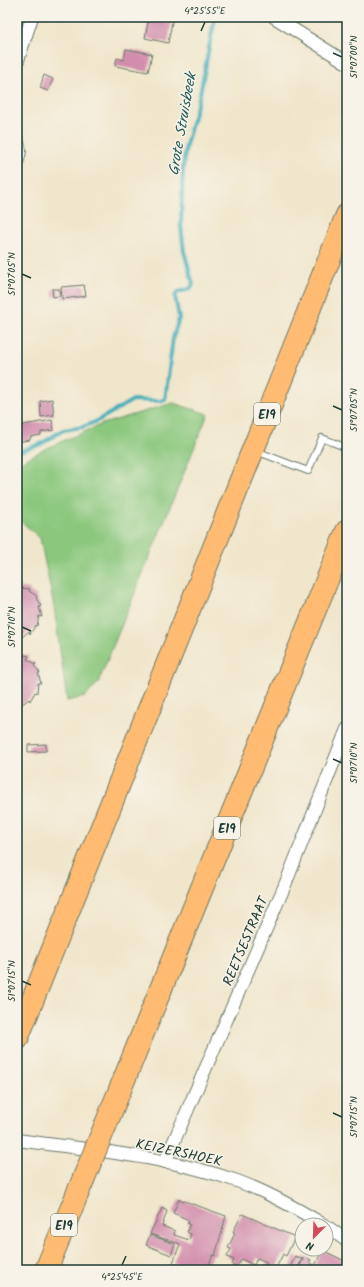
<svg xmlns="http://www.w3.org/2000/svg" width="364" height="1287" font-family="Kalam,sans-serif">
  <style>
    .green { fill: #8bc87e; stroke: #558259 }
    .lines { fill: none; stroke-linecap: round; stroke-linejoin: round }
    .stream { stroke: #3dadb9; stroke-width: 4 }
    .building { fill: #d18dac }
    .service-casing { stroke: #687869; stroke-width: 8 }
    .minor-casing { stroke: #687869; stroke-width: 14 }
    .motorway-casing { stroke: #687869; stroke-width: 24 }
    .service { stroke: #fff; stroke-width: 6 }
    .minor { stroke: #fff; stroke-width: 12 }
    .motorway { stroke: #ffbb71; stroke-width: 22 }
    .motorway-bridge-casing { stroke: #687869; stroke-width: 24; stroke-linecap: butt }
    .motorway-bridge { stroke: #ffbb71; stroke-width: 22 }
    .ticks { fill: none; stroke: #1f3d34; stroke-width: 1.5 }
    .labels { text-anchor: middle; stroke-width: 3; stroke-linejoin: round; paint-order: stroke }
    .shield { fill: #f7f3e8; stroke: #60746a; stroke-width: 1 }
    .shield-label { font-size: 13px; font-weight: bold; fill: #1f3d34 }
    .street-label { font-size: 14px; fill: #1f3d34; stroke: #f7f3e8 }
    .water-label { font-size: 15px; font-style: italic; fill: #285f5c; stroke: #f7f3e8 }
    .neatline { fill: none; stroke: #1f3d34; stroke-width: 1.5 }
    .ticks-label { font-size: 10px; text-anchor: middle; fill: #1f3d34 }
  </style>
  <rect width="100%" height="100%" fill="#f7f3e8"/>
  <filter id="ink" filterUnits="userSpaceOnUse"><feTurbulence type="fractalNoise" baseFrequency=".025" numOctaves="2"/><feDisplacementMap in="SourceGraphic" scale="8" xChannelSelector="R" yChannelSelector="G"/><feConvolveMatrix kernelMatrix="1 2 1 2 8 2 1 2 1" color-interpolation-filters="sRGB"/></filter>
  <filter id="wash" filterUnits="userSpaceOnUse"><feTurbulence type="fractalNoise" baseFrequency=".012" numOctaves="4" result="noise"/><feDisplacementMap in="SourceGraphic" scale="16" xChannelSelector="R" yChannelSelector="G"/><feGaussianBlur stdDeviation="0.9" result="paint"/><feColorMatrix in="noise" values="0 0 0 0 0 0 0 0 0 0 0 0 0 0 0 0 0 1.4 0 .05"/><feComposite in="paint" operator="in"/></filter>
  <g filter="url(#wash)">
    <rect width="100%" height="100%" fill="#f0e6cb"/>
    <path class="green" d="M 173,403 L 208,414 L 98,683 L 85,697 L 67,701 L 54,607 L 40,538 L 17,518 L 17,464 L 45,449 L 102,424 Z"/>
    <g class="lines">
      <path class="stream" d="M 17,452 L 41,444 L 63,430 L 83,427 L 97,421 L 133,400 L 159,401 L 165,400 L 173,338 L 179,318 L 175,296 L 178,292 L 190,289 L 193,284 L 184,251 L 181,226 L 183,167 L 186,145 L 200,94 L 215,17"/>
    </g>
    <g id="blocks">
      <path class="building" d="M 149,17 L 173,17 L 168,43 L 145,38 Z
        M 126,49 L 152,54 L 148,72 L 115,66 L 117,58 L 124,60 Z
        M 44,75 L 53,79 L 48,91 L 40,88 Z
        M 84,285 L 86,296 L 62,299 L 61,287 Z
        M 52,289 L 59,289 L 60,296 L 53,297 Z
        M 52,399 L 54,415 L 41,417 L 40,401 Z
        M 52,420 L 54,430 L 41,432 L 41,435 L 30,437 L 30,440 L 17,442 L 17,426 Z
        M 21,585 L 20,588 L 30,589 L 29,591 L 37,596 L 36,598 L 41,606 L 39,607 L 42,617 L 39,616 L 37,626 L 36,625 L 30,634 L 29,631 L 21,638 L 20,635 L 17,636 L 17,586 Z
        M 17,653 L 29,656 L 27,659 L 36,664 L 34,665 L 40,673 L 38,673 L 41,683 L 38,683 L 37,693 L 35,692 L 30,701 L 29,699 L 21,705 L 20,703 L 17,703 Z
        M 46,744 L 46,751 L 28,752 L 28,745 Z
        M 179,1199 L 226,1216 L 215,1256 L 213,1255 L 207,1269 L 201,1267 L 200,1270 L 194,1270 L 173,1263 L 180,1244 L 150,1234 L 162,1208 L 167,1211 L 162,1226 L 175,1231 L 174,1235 L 189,1240 L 191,1234 L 187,1232 L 190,1224 L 187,1223 L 189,1220 L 173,1213 Z
        M 242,1214 L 295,1237 L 286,1256 L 283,1254 L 275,1270 L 263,1270 L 267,1262 L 257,1258 L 254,1265 L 241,1259 L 237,1267 L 232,1265 L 234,1260 L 227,1257 L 231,1249 L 228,1248 L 235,1233 L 233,1232 Z
        M 150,1235 L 175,1244 L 171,1255 L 146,1245 Z
        M 322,1250 L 347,1262 L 347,1270 L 298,1270 L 304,1257 L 311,1260 L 309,1263 L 315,1266 Z
        M 295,1256 L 302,1259 L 297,1270 L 290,1268 Z"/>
    </g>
  </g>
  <g filter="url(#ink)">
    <use href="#blocks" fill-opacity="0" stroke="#687869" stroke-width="1"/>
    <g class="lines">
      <defs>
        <path id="service" d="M 256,451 L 308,471 L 322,438 L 347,448"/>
        <path id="minor" d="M 274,17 L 347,63
          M 17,63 L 32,17
          M 17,139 L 20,151 L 17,164
          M 17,1140 C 90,1150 167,1156 237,1181 C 268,1192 296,1208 324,1225
          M 165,1162 L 285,885 L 347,729
          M 326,1226 L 347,1241"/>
        <path id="motorway" d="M 17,1039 L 347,215
          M 106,1124 L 347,531
          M 46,1270 L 83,1180"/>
      </defs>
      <use href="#service" class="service-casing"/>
      <use href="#minor" class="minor-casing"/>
      <use href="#motorway" class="motorway-casing"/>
      <use href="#service" class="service"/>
      <use href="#minor" class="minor"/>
      <use href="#motorway" class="motorway"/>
      <defs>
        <path id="motorway-bridge" d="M 83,1180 L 106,1124"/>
      </defs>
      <use href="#motorway-bridge" class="motorway-bridge-casing"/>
      <use href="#motorway-bridge" class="motorway-bridge"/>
    </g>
  </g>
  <path class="ticks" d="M 201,31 L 205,22M 333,53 L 342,57M 22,274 L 31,278M 333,406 L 342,410M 22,627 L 31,631M 333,759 L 342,763M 22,981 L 31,985M 333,1113 L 342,1117M 122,1265 L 126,1256"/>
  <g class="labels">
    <g class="shield">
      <rect x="254" y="403" width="26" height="22" rx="3"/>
      <rect x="214" y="817" width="26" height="22" rx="3"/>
      <rect x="51" y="1214" width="26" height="22" rx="3"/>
    </g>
    <g class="shield-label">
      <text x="267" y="419">E19</text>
      <text x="227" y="833">E19</text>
      <text x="64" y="1230">E19</text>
    </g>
    <g class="street-label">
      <text transform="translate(245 941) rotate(-67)" y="5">REETSESTRAAT</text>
      <text transform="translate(179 1152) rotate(12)" y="5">KEIZERSHOEK</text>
    </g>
    <g class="water-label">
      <text transform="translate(182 124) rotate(-80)" y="5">Grote Struisbeek</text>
    </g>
  </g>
  <rect width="364" height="1287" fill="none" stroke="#f7f3e8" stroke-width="44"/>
  <g transform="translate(314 1237) rotate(203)"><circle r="19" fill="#f7f3e8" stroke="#a1aaa0"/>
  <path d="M0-3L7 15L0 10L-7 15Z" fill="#d1495b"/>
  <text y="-6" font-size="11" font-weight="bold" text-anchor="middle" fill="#1f3d34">N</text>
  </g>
  <rect x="22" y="22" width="320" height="1243" class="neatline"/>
  <g class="ticks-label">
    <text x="205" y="14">4°25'55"E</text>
    <text transform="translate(353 57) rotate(-90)" y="4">51°07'00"N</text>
    <text transform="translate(11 274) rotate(-90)" y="4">51°07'05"N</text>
    <text transform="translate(353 410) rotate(-90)" y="4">51°07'05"N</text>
    <text transform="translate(11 627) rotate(-90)" y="4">51°07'10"N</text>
    <text transform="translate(353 763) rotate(-90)" y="4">51°07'10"N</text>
    <text transform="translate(11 981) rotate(-90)" y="4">51°07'15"N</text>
    <text transform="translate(353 1117) rotate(-90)" y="4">51°07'15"N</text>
    <text x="122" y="1280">4°25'45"E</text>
  </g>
</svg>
